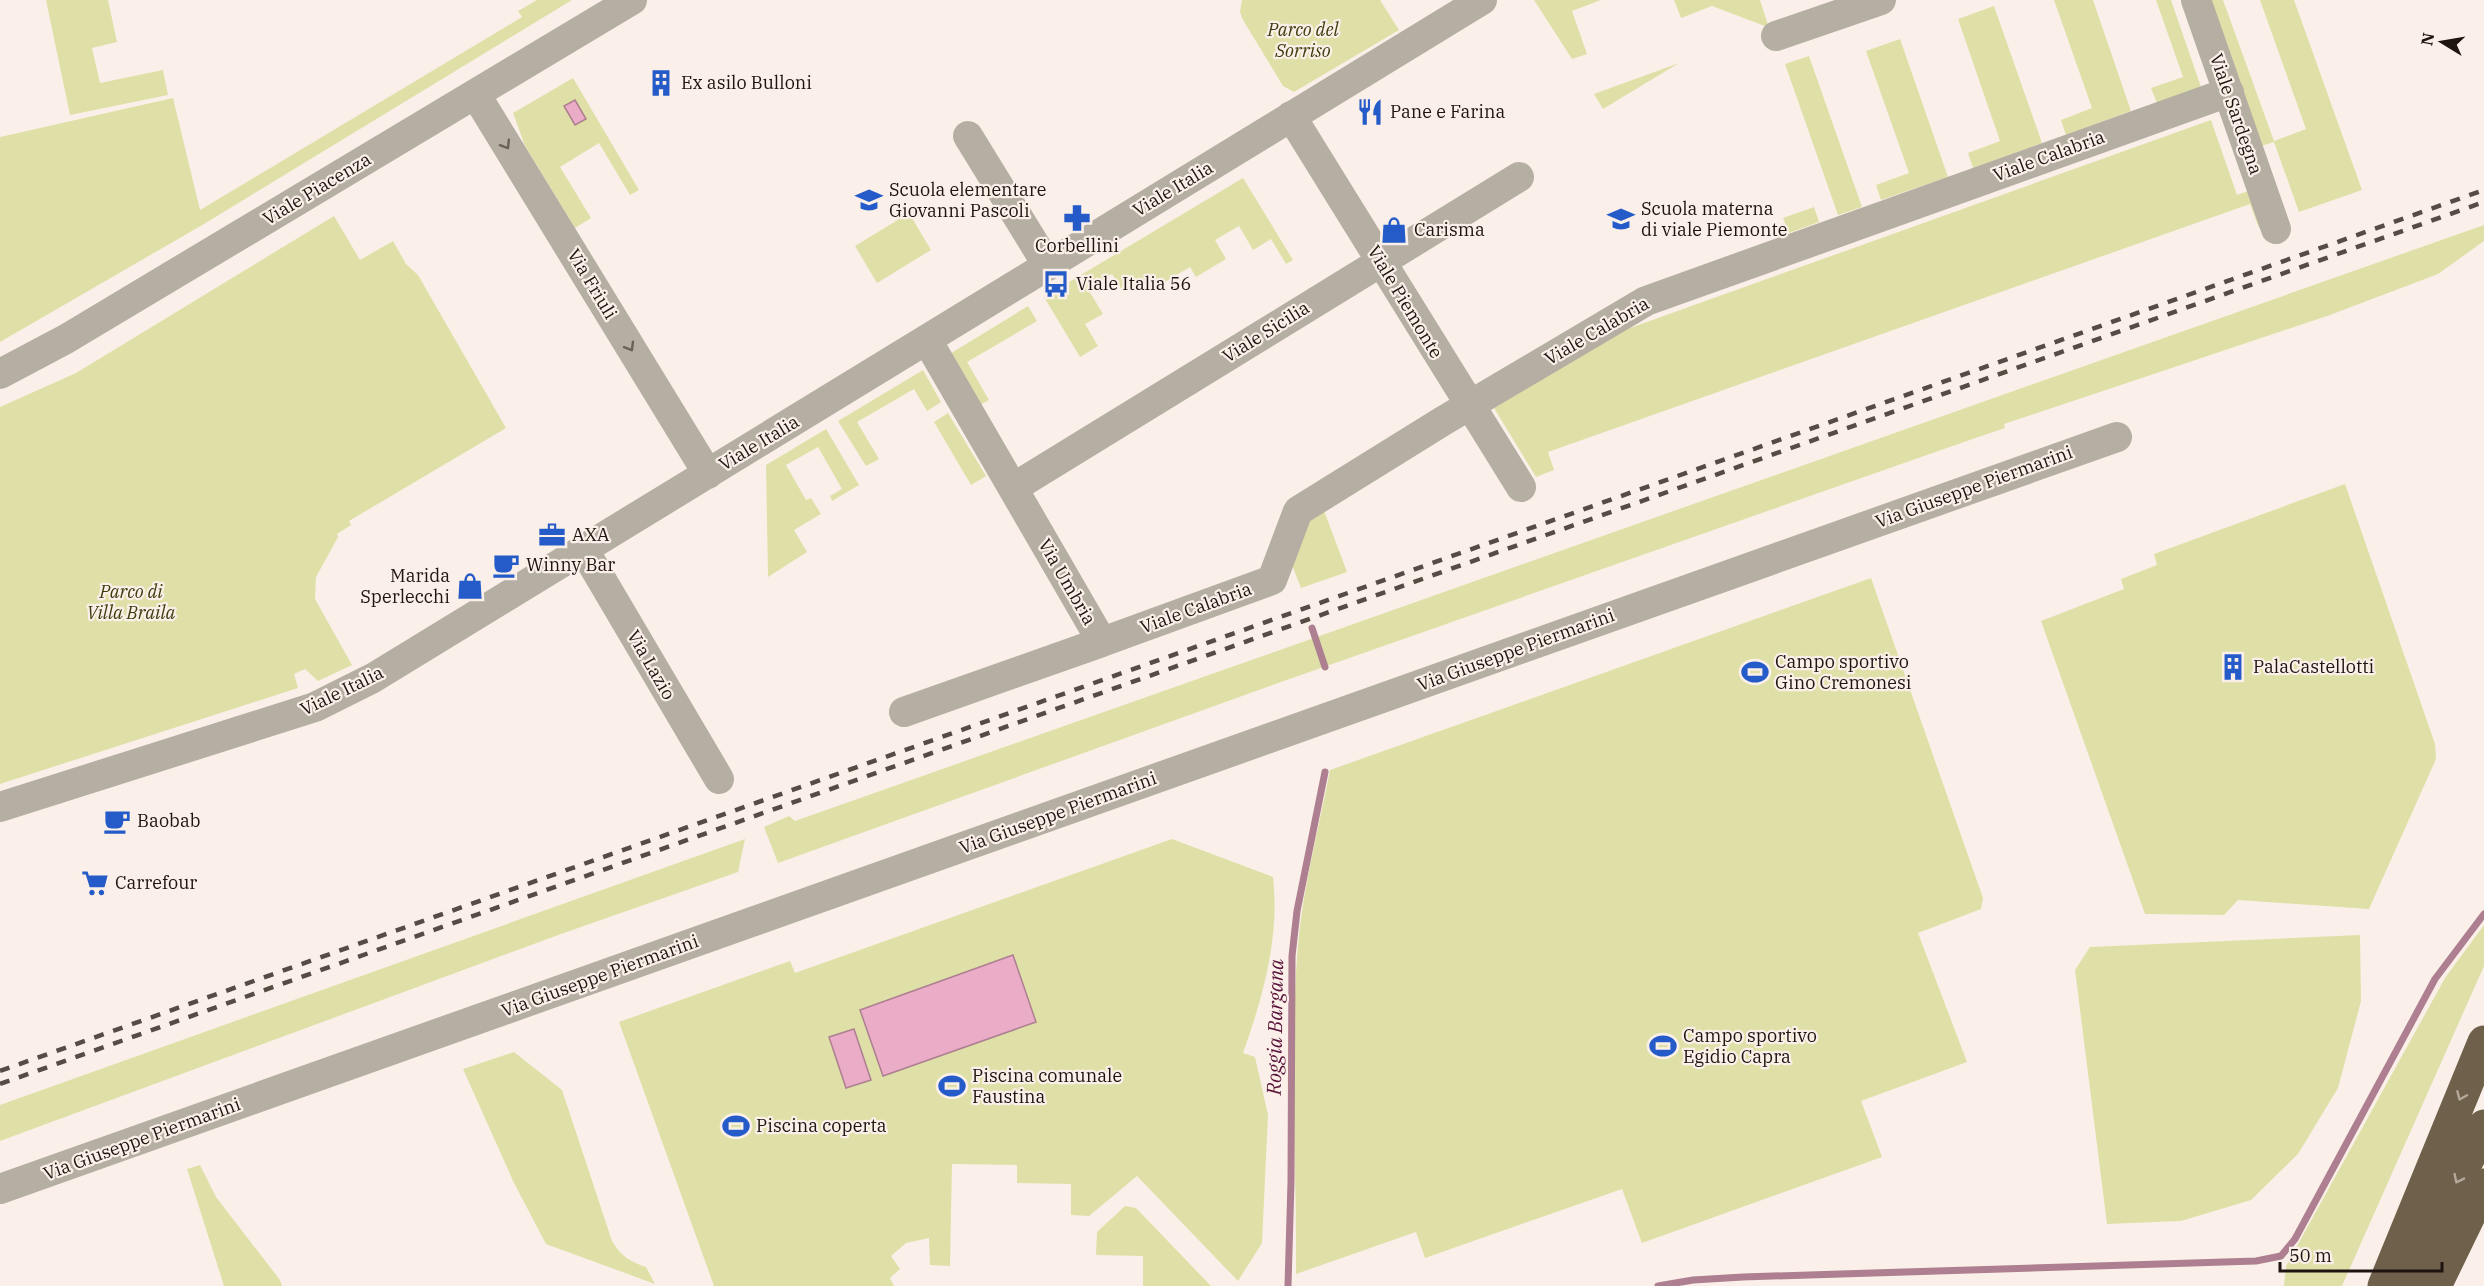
<svg xmlns="http://www.w3.org/2000/svg" width="2484" height="1286" font-family="'IBM Plex Serif',serif">
  <style>
    .green { fill: #dee0a7 }
    .water { fill: #eaacc7; stroke: #ad7f90; stroke-width: 1.5 }
    .lines { fill: none; stroke-linecap: round; stroke-linejoin: round }
    .stream { stroke: #ad7f90; stroke-width: 7 }
    .minor { stroke: #b4aea3; stroke-width: 30 }
    .highway { stroke: #6e604a; stroke-width: 33 }
    .rail { stroke: #564c46; stroke-width: 4.5; stroke-dasharray: 10 10; stroke-linecap: butt }
    .oneway { stroke: #6a625a }
    .oneway2 { stroke: #b4a89a }
    .labels { text-anchor: middle; stroke-width: 4.5; stroke-linejoin: round; paint-order: stroke }
    .park-label { font-size: 18px; font-style: italic; fill: #3d3d0e; stroke: #fbf0e9 }
    .poi-label { font-size: 18px; fill: #1f1510; stroke: #fbf0e9; text-anchor: start }
    .street-label { font-size: 18px; fill: #1f1510; stroke: #fbf0e9 }
    .water-label { font-size: 20px; font-style: italic; fill: #591239; stroke: #fbf0e9 }
  </style>
  <rect width="100%" height="100%" fill="#fbf0e9"/>
  <path class="green" d="M 46,0 L 108,0 L 117,42 L 92,48 L 100,83 L 163,70 L 168,95 L 70,115 Z
    M 537,0 L 572,0 L 204,224 L 0,342 L 0,137 L 173,98 L 200,210 L 522,17 L 518,11 Z
    M 1242,0 L 1380,0 L 1399,30 L 1294,92 L 1283,86 L 1243,20 L 1240,12 Z
    M 1534,0 L 1601,0 L 1572,11 L 1587,54 L 1572,59 Z
    M 1674,0 L 1760,0 L 1768,25 L 1765,26 L 1712,6 L 1681,18 Z
    M 2054,0 L 2093,0 L 2131,111 L 2066,135 L 2061,120 L 2092,108 Z
    M 2156,0 L 2171,0 L 2201,87 L 2157,103 L 2151,88 L 2183,77 Z
    M 2210,0 L 2223,0 L 2274,141 L 2306,129 L 2260,0 L 2294,0 L 2362,190 L 2299,212 L 2274,142 L 2261,146 Z
    M 1994,6 L 2042,143 L 1973,168 L 1968,153 L 2000,141 L 1958,19 Z
    M 1900,39 L 1948,177 L 1881,200 L 1876,185 L 1909,173 L 1866,51 Z
    M 1809,56 L 1862,207 L 1838,215 L 1785,64 Z
    M 1679,63 L 1603,109 L 1594,94 Z
    M 573,78 L 639,190 L 630,195 L 599,143 L 560,167 L 591,218 L 575,228 L 525,146 L 513,113 Z
    M 2211,120 L 2237,195 L 2251,190 L 2264,226 L 2259,228 L 2250,204 L 1548,452 L 1554,470 L 1536,477 L 1494,408 L 1619,332 Z
    M 1243,178 L 1293,260 L 1286,264 L 1271,239 L 1253,250 L 1239,226 L 1215,240 L 1226,259 L 1196,277 L 1190,267 L 1160,285 L 1154,275 L 1124,293 L 1112,274 L 1088,289 L 1103,314 L 1085,324 L 1098,346 L 1080,357 L 1044,297 Z
    M 1814,207 L 1819,222 L 1789,233 L 1783,218 Z
    M 909,213 L 931,250 L 877,283 L 855,246 Z
    M 334,216 L 360,260 L 393,241 L 406,264 L 418,275 L 506,428 L 349,521 L 351,525 L 337,534 L 338,537 L 316,577 L 315,599 L 352,665 L 318,681 L 305,669 L 294,674 L 298,688 L 0,784 L 0,407 L 76,373 Z
    M 2484,225 L 2484,241 L 2438,274 L 2330,315 L 2004,424 L 2005,428 L 1964,442 L 1281,682 L 778,863 L 764,827 L 789,816 L 795,821 Z
    M 1028,306 L 1037,321 L 967,362 L 989,400 L 978,406 L 948,355 Z
    M 923,370 L 941,402 L 927,411 L 914,389 L 857,422 L 879,459 L 866,466 L 838,421 Z
    M 948,413 L 986,476 L 971,485 L 934,422 Z
    M 826,429 L 859,485 L 832,501 L 830,496 L 842,489 L 818,447 L 786,465 L 806,500 L 811,498 L 821,514 L 794,530 L 807,552 L 768,577 L 766,465 Z
    M 2345,484 L 2435,744 L 2436,759 L 2369,909 L 2238,900 L 2224,915 L 2145,914 L 2041,621 L 2124,589 L 2121,579 L 2157,565 L 2154,554 Z
    M 1323,508 L 1347,572 L 1301,588 L 1292,565 L 1308,517 Z
    M 1871,578 L 1983,898 L 1981,909 L 1918,933 L 1967,1062 L 1861,1101 L 1882,1157 L 1642,1243 L 1622,1189 L 1425,1258 L 1416,1232 L 1296,1274 C 1297,1165 1289,1054 1298,945 C 1303,886 1319,828 1330,770 Z
    M 745,839 L 738,872 L 561,934 L 0,1141 L 0,1105 Z
    M 1172,839 L 1273,877 C 1280,936 1263,997 1243,1053 L 1255,1057 L 1268,1115 L 1262,1243 L 1238,1281 L 1137,1176 L 1089,1216 L 1071,1215 L 1071,1184 L 1017,1183 L 1017,1165 L 952,1164 L 950,1266 L 930,1265 L 929,1238 L 906,1243 L 891,1256 L 900,1269 L 890,1278 L 894,1286 L 714,1286 L 619,1022 L 790,961 L 795,973 Z
    M 2484,925 L 2484,966 L 2342,1286 L 2284,1286 L 2286,1266 L 2445,978 Z
    M 2360,935 L 2361,1001 L 2338,1088 L 2298,1154 L 2251,1200 L 2181,1221 L 2107,1224 L 2075,970 L 2090,947 Z
    M 514,1052 L 562,1090 L 612,1241 C 621,1256 629,1261 646,1267 L 655,1284 L 546,1244 L 514,1183 L 463,1069 Z
    M 200,1165 L 216,1197 L 280,1280 L 282,1286 L 224,1286 L 187,1169 Z
    M 1125,1206 L 1136,1208 L 1211,1286 L 1143,1286 L 1143,1256 L 1096,1255 L 1097,1232 Z"/>
  <path class="water" d="M 575,100 L 586,119 L 575,125 L 564,106 Z
    M 1013,955 L 1036,1022 L 883,1076 L 860,1010 Z
    M 854,1029 L 871,1080 L 846,1088 L 829,1037 Z"/>
  <g class="lines">
    <path class="stream" d="M 1312,628 L 1325,667
      M 1288,1286 L 1291,1182 L 1292,956 L 1297,911 L 1325,772
      M 1658,1286 L 1693,1280 L 1743,1277 L 2256,1261 L 2281,1256 L 2295,1239 L 2435,979 L 2484,914"/>
    <path class="minor" d="M 2196,0 L 2276,229
      M 1776,36 L 1881,0
      M 476,95 L 708,474
      M 1291,116 L 1521,487
      M 968,136 L 1048,266
      M 0,374 L 66,339 L 632,0
      M 1013,488 L 1519,177
      M 584,550 L 719,779
      M 1102,642 L 1272,580 L 1298,511 L 1443,421 L 1646,301 L 2229,92
      M 904,712 L 1102,642 L 927,340
      M 0,807 L 315,707 L 373,678 L 1482,0
      M 0,1189 L 2117,437"/>
    <path class="highway" d="M 2384,1286 L 2484,1042
      M 2406,1286 L 2484,1126
      M 2435,1286 L 2484,1185"/>
    <path class="rail" d="M 0,1071 L 2484,190
      M 0,1084 L 2484,202"/>
  </g>
  <defs><path id="oneway-chevron" d="M-2-3.5L2.5 0L-2 3.5" fill="none" stroke-width="1.6" stroke-linecap="round" stroke-linejoin="round" transform="scale(1.5)"/></defs>
  <g class="oneway">
    <use href="#oneway-chevron" transform="translate(506 145) rotate(58)"/>
    <use href="#oneway-chevron" transform="translate(630 347) rotate(59)"/>
  </g>
  <g class="oneway2">
    <use href="#oneway-chevron" transform="translate(2461 1096) rotate(113)"/>
    <use href="#oneway-chevron" transform="translate(2458 1179) rotate(116)"/>
  </g>
  <defs>
    <symbol id="building-bare" viewBox="-9 -9 18 18"><path d="M-4-6H4V6H1V3H-1V6H-4ZM-2.5-4.3h1.7v1.8h-1.7ZM.8-4.3h1.7v1.8H.8ZM-2.5-1h1.7V.8h-1.7ZM.8-1h1.7V.8H.8Z" fill="#255bc8" stroke="#fbf0e9" stroke-width="2.5" paint-order="stroke"/></symbol>
    <symbol id="restaurant-bare" viewBox="-9 -9 18 18"><path d="M-5-6h1v4h1v-4h1v4h1v-4h1v5L-1.5 .5V6h-2V.5L-5-1ZM5-6V6H3V1.5H1.5Q1.5-4 5-6Z" fill="#255bc8" stroke="#fbf0e9" stroke-width="2.5" paint-order="stroke"/></symbol>
    <symbol id="school-bare" viewBox="-9 -9 18 18"><path d="M0-5L7-2L0 1L-7-2ZM-4 1L0 2.5L4 1V4Q0 6-4 4Z" fill="#255bc8" stroke="#fbf0e9" stroke-width="2.5" paint-order="stroke"/></symbol>
    <symbol id="pharmacy-bare" viewBox="-9 -9 18 18"><path d="M-2-6h4v4h4v4h-4v4h-4v-4h-4v-4h4Z" fill="#255bc8" stroke="#fbf0e9" stroke-width="2.5" paint-order="stroke"/></symbol>
    <symbol id="shop-bare" viewBox="-9 -9 18 18"><path d="M-5-2.5h2.3a2.7 3.5 0 0 1 5.4 0H5L5.5 6h-11ZM-1.5-2.5h3a1.5 2.3 0 0 0-3 0Z" fill="#255bc8" stroke="#fbf0e9" stroke-width="2.5" paint-order="stroke"/></symbol>
    <symbol id="bus-bare" viewBox="-9 -9 18 18"><path d="M-5-6H5V4H4V6H2V4H-2V6H-4V4H-5ZM-3.5-4V0h7V-4ZM-3.5 1.2v1.5H-2V1.2ZM2 1.2v1.5H3.5V1.2Z" fill="#255bc8" stroke="#fbf0e9" stroke-width="2.5" paint-order="stroke"/></symbol>
    <symbol id="office-bare" viewBox="-9 -9 18 18"><path d="M-6-3h4V-5.5h4V-3h4V5H-6ZM-1-4.5V-3h2v-1.5ZM-6 0V1H6V0Z" fill="#255bc8" stroke="#fbf0e9" stroke-width="2.5" paint-order="stroke"/></symbol>
    <symbol id="cafe-bare" viewBox="-9 -9 18 18"><path d="M-5.5-4.5H6V0H3Q3 3.5 0 3.5H-2.5Q-5.5 3.5-5.5 0ZM3-3.2v2h1.7v-2ZM-6 4.5H4V6H-6Z" fill="#255bc8" stroke="#fbf0e9" stroke-width="2.5" paint-order="stroke"/></symbol>
    <symbol id="stadium-bare" viewBox="-9 -9 18 18"><path d="M0-5a6.5 5 0 1 0 0 10a6.5 5 0 1 0 0-10ZM-3.5-1.8h7v3.6h-7Z" fill="#255bc8" stroke="#fbf0e9" stroke-width="2.5" paint-order="stroke"/></symbol>
    <symbol id="supermarket-bare" viewBox="-9 -9 18 18"><path d="M-6-5.5h2.5l.6 2H6L4.5 2H-2.5L-4.4-4H-6ZM-1.5 3.2a1.3 1.3 0 1 0 .1 0ZM3 3.2a1.3 1.3 0 1 0 .1 0Z" fill="#255bc8" stroke="#fbf0e9" stroke-width="2.5" paint-order="stroke"/></symbol>
  </defs>
  <g fill-rule="evenodd">
    <use href="#building-bare" x="642" y="64" width="38" height="38"/>
    <use href="#restaurant-bare" x="1351" y="93" width="38" height="38"/>
    <use href="#school-bare" x="850" y="181" width="38" height="38"/>
    <use href="#pharmacy-bare" x="1058" y="199" width="38" height="38"/>
    <use href="#school-bare" x="1602" y="200" width="38" height="38"/>
    <use href="#shop-bare" x="1375" y="211" width="38" height="38"/>
    <use href="#bus-bare" x="1037" y="265" width="38" height="38"/>
    <use href="#office-bare" x="533" y="516" width="38" height="38"/>
    <use href="#cafe-bare" x="487" y="546" width="38" height="38"/>
    <use href="#shop-bare" x="451" y="567" width="38" height="38"/>
    <use href="#building-bare" x="2214" y="648" width="38" height="38"/>
    <use href="#stadium-bare" x="1736" y="653" width="38" height="38"/>
    <use href="#cafe-bare" x="98" y="802" width="38" height="38"/>
    <use href="#supermarket-bare" x="76" y="864" width="38" height="38"/>
    <use href="#stadium-bare" x="1644" y="1027" width="38" height="38"/>
    <use href="#stadium-bare" x="933" y="1067" width="38" height="38"/>
    <use href="#stadium-bare" x="717" y="1107" width="38" height="38"/>
  </g>
  <g class="labels">
    <g class="park-label">
      <text x="1303" y="36">Parco del<tspan x="1303" dy="21">Sorriso</tspan></text>
      <text x="131" y="598">Parco di<tspan x="131" dy="21">Villa Braila</tspan></text>
    </g>
    <g class="poi-label">
      <text x="681" y="89">Ex asilo Bulloni</text>
      <text x="1390" y="118">Pane e Farina</text>
      <text x="889" y="196">Scuola elementare<tspan x="889" dy="21">Giovanni Pascoli</tspan></text>
      <text x="1641" y="215">Scuola materna<tspan x="1641" dy="21">di viale Piemonte</tspan></text>
      <text x="1414" y="236">Carisma</text>
      <text x="1077" y="252" text-anchor="middle">Corbellini</text>
      <text x="1076" y="290">Viale Italia 56</text>
      <text x="572" y="541">AXA</text>
      <text x="526" y="571">Winny Bar</text>
      <text x="450" y="582" text-anchor="end">Marida<tspan x="450" dy="21">Sperlecchi</tspan></text>
      <text x="1775" y="668">Campo sportivo<tspan x="1775" dy="21">Gino Cremonesi</tspan></text>
      <text x="2253" y="673">PalaCastellotti</text>
      <text x="137" y="827">Baobab</text>
      <text x="115" y="889">Carrefour</text>
      <text x="1683" y="1042">Campo sportivo<tspan x="1683" dy="21">Egidio Capra</tspan></text>
      <text x="972" y="1082">Piscina comunale<tspan x="972" dy="21">Faustina</tspan></text>
      <text x="756" y="1132">Piscina coperta</text>
    </g>
    <g class="street-label">
      <text transform="translate(2236 114) rotate(71)" y="6">Viale Sardegna</text>
      <text transform="translate(2049 156) rotate(-20)" y="6">Viale Calabria</text>
      <text transform="translate(317 189) rotate(-31)" y="6">Viale Piacenza</text>
      <text transform="translate(1173 189) rotate(-31)" y="6">Viale Italia</text>
      <text transform="translate(592 284) rotate(59)" y="6">Via Friuli</text>
      <text transform="translate(1405 302) rotate(59)" y="6">Viale Piemonte</text>
      <text transform="translate(1597 331) rotate(-30)" y="6">Viale Calabria</text>
      <text transform="translate(1266 332) rotate(-32)" y="6">Viale Sicilia</text>
      <text transform="translate(759 443) rotate(-31)" y="6">Viale Italia</text>
      <text transform="translate(1974 487) rotate(-20)" y="6">Via Giuseppe Piermarini</text>
      <text transform="translate(1067 582) rotate(60)" y="6">Via Umbria</text>
      <text transform="translate(1196 608) rotate(-20)" y="6">Viale Calabria</text>
      <text transform="translate(1516 650) rotate(-20)" y="6">Via Giuseppe Piermarini</text>
      <text transform="translate(651 665) rotate(60)" y="6">Via Lazio</text>
      <text transform="translate(342 691) rotate(-26)" y="6">Viale Italia</text>
      <text transform="translate(1058 813) rotate(-20)" y="6">Via Giuseppe Piermarini</text>
      <text transform="translate(600 976) rotate(-20)" y="6">Via Giuseppe Piermarini</text>
      <text transform="translate(142 1139) rotate(-20)" y="6">Via Giuseppe Piermarini</text>
    </g>
    <g class="water-label">
      <text transform="translate(1275 1027) rotate(-89)" y="7">Roggia Bargana</text>
    </g>
  </g>
  <g transform="translate(2442 42) rotate(281)" stroke="#fbf0e9" stroke-width="4.5" paint-order="stroke">
  <path d="M0-4.5L10 22L0 15L-10 22Z" fill="#1f1510"/>
  <text y="-9" font-size="16" font-weight="bold" text-anchor="middle" fill="#1f1510">N</text>
  </g>
  <path d="M2280 1262v9h162v-9" fill="none" stroke="#1f1510" stroke-width="3"/>
  <text x="2289" y="1262" font-size="18" fill="#1f1510" stroke="#fbf0e9" stroke-width="4.5" paint-order="stroke">50 m</text>
</svg>
